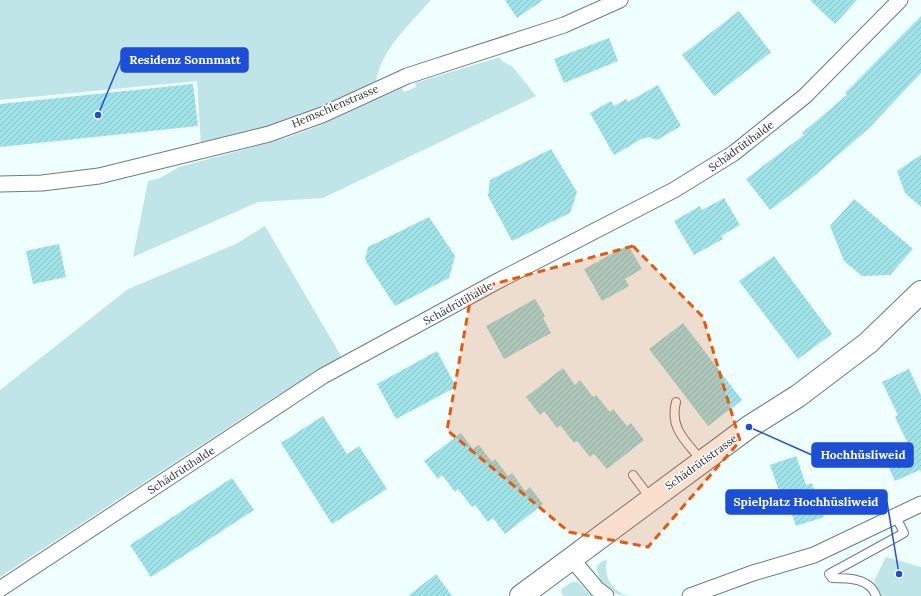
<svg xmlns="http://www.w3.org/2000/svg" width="921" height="596" font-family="Lora,serif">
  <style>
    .green { fill: #bfe5e8 }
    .building { fill: url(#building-hatch) }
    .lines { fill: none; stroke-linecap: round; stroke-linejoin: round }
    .lane-casing { stroke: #6c7c7e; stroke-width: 10 }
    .street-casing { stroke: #6c7c7e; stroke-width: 17 }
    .secondary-casing { stroke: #6c7c7e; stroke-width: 24 }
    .lane { stroke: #fff; stroke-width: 8 }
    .street { stroke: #fff; stroke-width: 15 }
    .secondary { stroke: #fff; stroke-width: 22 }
    .marked { fill: #e8590c; fill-opacity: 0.2; stroke: #e8590c; stroke-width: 3; stroke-dasharray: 8 5; stroke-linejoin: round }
    .labels { text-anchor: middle; stroke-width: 3; stroke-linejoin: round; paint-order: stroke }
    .street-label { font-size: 11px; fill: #2a3031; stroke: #fff }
    .leader { fill: none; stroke: #1d4ed8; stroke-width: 1.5 }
    .callout-dot { fill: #1d4ed8; stroke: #fff; stroke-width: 1.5 }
    .callout { fill: #1d4ed8; stroke: #1d4ed8; stroke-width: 1.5 }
    .callout-label { font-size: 12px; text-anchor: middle; font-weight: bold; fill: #fff }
  </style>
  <defs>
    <pattern id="building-hatch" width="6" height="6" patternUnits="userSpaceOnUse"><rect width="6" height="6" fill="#9fe2e7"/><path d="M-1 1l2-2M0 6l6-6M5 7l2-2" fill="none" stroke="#89c2c7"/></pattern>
  </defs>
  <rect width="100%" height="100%" fill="#effeff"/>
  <path class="green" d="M 0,0 L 431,0 C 410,24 381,49 376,82 L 289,121 L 201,145 L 197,81 L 0,100 Z
    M 500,57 L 502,61 L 513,67 L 536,96 L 323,198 L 258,202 L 133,257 L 148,181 L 160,178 L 179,167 L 286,138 L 316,127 L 402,88 L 404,92 L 416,87 L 415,83 Z
    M 265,226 L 341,356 L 339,360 L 276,396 L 0,577 L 0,390 L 128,289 L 236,244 Z
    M 886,557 L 921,567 L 921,596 L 880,596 L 874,581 Z
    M 607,560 C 603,576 611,590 627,596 C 611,595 596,582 597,566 L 602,561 Z
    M 572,582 L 578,582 L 591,596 L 564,596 L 562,594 L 561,589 Z"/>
  <path class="building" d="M 505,0 L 543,0 L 517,18 Z
    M 810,0 L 857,0 L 835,24 Z
    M 739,11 L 771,52 L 714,96 L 682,55 Z
    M 921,16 L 921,73 L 868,129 L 806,183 L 770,210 L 746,179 L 804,135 L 802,133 L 847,95 L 845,93 Z
    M 609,38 L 618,61 L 564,83 L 554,59 Z
    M 193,84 L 198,126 L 0,147 L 0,104 Z
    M 658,85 L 681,126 L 657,140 L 649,137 L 644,139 L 643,138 L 614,155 L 590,113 L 611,101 L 614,106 L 626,99 L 628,102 Z
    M 551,149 L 577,192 L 570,213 L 512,241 L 488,196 L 490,180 Z
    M 921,155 L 921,207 L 905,193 L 897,171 Z
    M 724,198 L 740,225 L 721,236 L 723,239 L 694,255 L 674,221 L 700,206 L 702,210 Z
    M 854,199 L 913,249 L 890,275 L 862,276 L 844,261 L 830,226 Z
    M 429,217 L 455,256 L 449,278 L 395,306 L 365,260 L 368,247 Z
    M 59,244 L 66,277 L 33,284 L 26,251 Z
    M 628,245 L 642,269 L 625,279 L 629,286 L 602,301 L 584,269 Z
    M 774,256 L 832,334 L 798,359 L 739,281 Z
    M 535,299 L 545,316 L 543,318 L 551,333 L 504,359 L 486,326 Z
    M 683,323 L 742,400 L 708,426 L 649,349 Z
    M 437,351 L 456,387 L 396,419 L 377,384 Z
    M 563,368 L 575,385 L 580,380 L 593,397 L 596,395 L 610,412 L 613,409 L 627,426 L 631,423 L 644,440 L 607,469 L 594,454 L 590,457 L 577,441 L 574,443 L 560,425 L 557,428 L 544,411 L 540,415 L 526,397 Z
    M 909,369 L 921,395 L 921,472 L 920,470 L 895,481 L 888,466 L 898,461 L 894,451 L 908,444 L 895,417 L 898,415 L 882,382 Z
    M 323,416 L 347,454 L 359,446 L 387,489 L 332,524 L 281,443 Z
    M 461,433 L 473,449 L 479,445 L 492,462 L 495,459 L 508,476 L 512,473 L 525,491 L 530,487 L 543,504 L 505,534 L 493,518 L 488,522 L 475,505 L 472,507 L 458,489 L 455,492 L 442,475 L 438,479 L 424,461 Z
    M 796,456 L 806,485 L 812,483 L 824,517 L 796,526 L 784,493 L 780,494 L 770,465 Z
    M 232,478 L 254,510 L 151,577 L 130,545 Z
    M 436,574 L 452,596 L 408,596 Z"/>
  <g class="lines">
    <defs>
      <path id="lane" d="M 676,402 C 669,429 687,442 702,461
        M 633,475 L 651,499
        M 876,596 C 870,578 848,578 832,578 L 829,574 L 904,533 L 896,517"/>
      <path id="street" d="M 0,184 L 42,183 L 99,176 L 269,134 L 322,115 L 407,76 L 564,25 L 620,0
        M 571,558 L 597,589 L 606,596
        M 0,589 L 323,376 L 496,282 L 674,190 L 734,153 L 805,96 L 900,0
        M 690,596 L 753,573 L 814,555 L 921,504"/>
      <path id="secondary" d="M 521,596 L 749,427 L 798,396 L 868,343 L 921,292"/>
    </defs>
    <use href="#lane" class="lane-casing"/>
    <use href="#street" class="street-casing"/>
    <use href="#secondary" class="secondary-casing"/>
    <use href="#lane" class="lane"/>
    <use href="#street" class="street"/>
    <use href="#secondary" class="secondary"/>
  </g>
  <path class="marked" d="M 633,246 L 703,317 L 740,441 L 648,547 L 569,532 L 447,430 L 472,290 Z"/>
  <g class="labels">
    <g class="street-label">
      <text transform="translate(335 106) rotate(-23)" y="4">Hemschlenstrasse</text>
      <text transform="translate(741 146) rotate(-36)" y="4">Schädrütihalde</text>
      <text transform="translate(458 303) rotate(-29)" y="4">Schädrütihalde</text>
      <text transform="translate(701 462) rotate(-36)" y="4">Schädrütistrasse</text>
      <text transform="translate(181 470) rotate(-33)" y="4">Schädrütihalde</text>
    </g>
  </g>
  <path class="leader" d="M98 115L121 60M749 427L812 455M899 574L887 502"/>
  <g class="callout-dot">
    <circle cx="98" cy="115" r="4"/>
    <circle cx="749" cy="427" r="4"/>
    <circle cx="899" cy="574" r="4"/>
  </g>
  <g class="callout">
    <rect x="121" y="48" width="127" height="24" rx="4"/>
    <rect x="812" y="443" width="101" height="24" rx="4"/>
    <rect x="726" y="490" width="161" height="24" rx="4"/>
  </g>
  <g class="callout-label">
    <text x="185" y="64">Residenz Sonnmatt</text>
    <text x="863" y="459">Hochhüsliweid</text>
    <text x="806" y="506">Spielplatz Hochhüsliweid</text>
  </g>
</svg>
